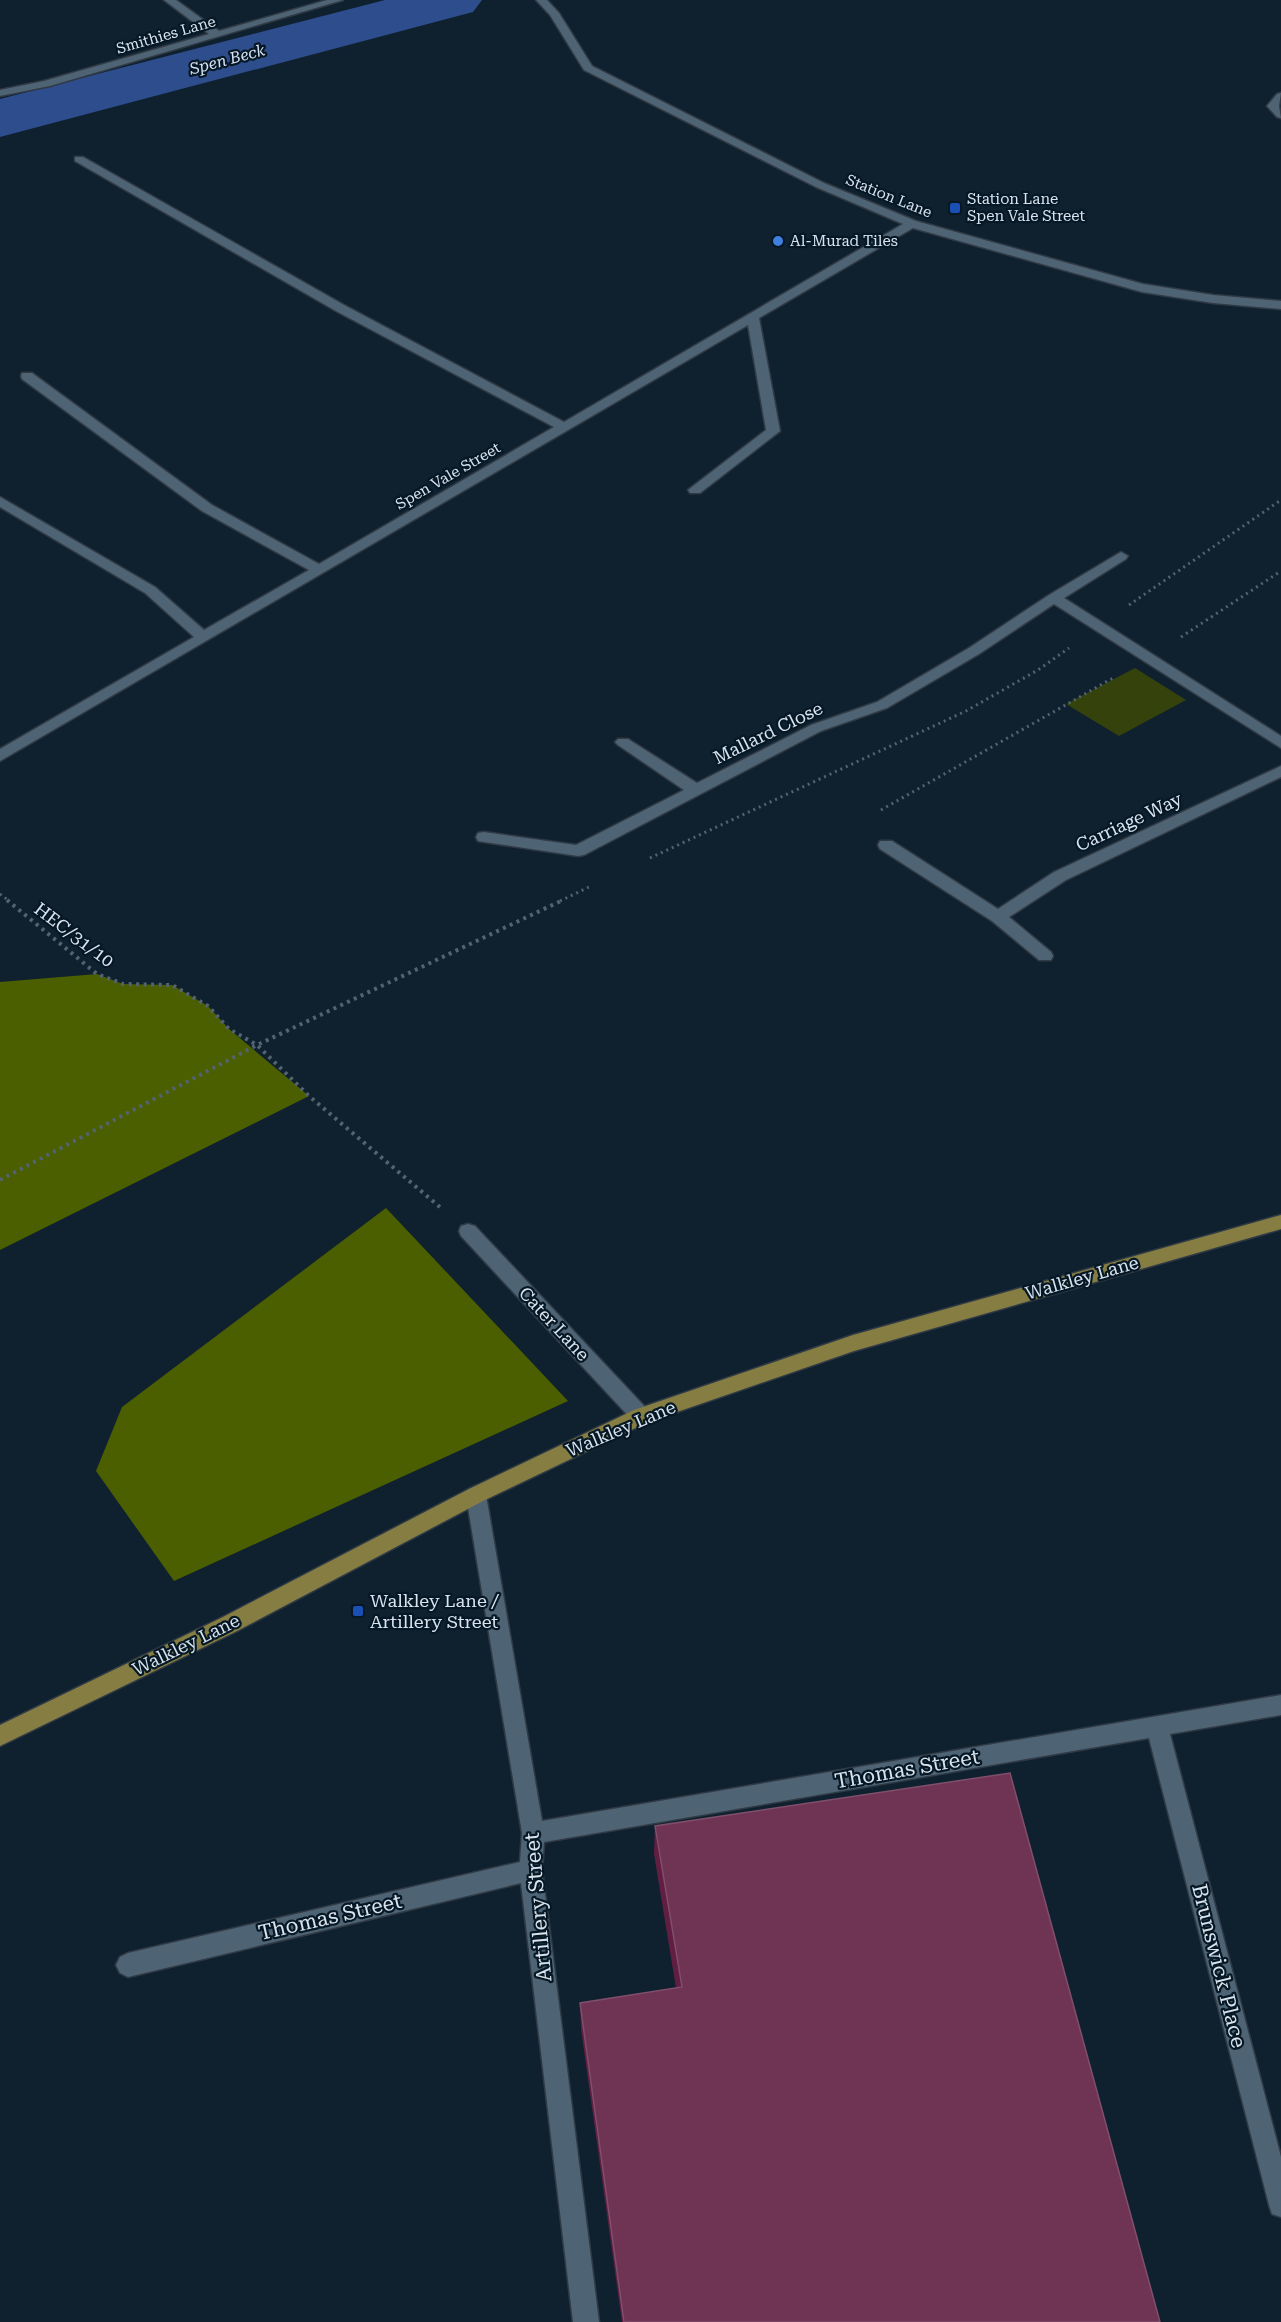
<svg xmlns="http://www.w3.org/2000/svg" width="1281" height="2322" font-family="'Roboto Serif',serif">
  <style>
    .green { fill: #35420c }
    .forest { fill: #4b5e00 }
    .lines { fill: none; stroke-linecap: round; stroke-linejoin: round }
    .river { fill: #2e4d8d; fill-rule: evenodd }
    .minor-casing { stroke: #303a45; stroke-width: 3 }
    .major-casing { stroke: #303a45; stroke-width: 3 }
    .path-far1 { stroke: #536370; stroke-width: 3; stroke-dasharray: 2 4; stroke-linecap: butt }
    .path { stroke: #536370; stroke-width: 4; stroke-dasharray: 3 4.5; stroke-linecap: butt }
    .minor { fill: #4e6373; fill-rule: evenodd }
    .major { fill: #857d42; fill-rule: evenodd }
    .wall { fill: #621e42 }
    .building { fill: #6f3354; stroke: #7f4f6c; stroke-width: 1.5 }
    .transit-dot { fill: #1a4fb4; stroke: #061825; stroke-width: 2 }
    .shop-dot { fill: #3f7fe0; stroke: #061825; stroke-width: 2 }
    .labels { text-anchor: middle; stroke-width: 4.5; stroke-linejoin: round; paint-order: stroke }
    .far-street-label { font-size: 15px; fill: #d8e3ed; stroke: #061825 }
    .far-poi-label { font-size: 15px; fill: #d8e3ed; stroke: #061825; text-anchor: start }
    .far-water-label { font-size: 16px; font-style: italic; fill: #d8e2f5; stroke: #061825 }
    .street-label { font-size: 18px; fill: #d8e3ed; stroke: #061825 }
    .poi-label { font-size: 18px; fill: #d8e3ed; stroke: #061825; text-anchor: start }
    .near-street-label { font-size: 21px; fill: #d8e3ed; stroke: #061825 }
  </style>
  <rect width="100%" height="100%" fill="#0f212f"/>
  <path class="green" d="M 1135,668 L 1186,700 L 1119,736 L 1066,704 Z"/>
  <path class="forest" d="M 97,974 L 123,984 L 172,985 L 208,1006 L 229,1029 L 309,1096 L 0,1250 L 0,982 Z
    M 386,1208 L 568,1401 L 174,1581 L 96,1471 L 122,1407 Z"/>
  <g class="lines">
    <path class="river" d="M 385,0 L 482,0 L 473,12 L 0,137 L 0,99 Z"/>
    <defs>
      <path id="minor" d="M 164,0 L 176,0 L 219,31 L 327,0 L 343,0 L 50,86 L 0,96 L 0,90 L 44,81 L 209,34 Z
        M 536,0 L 547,0 L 559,13 L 592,66 L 824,183 L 916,221 L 1143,284 L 1213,295 L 1281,301 L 1281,309 L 1213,303 L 1142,292 L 913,228 L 759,318 L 780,431 L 700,493 L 690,493 L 688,490 L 766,430 L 748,325 L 0,761 L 0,749 L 194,637 L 145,593 L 0,507 L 0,497 L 155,587 L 204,630 L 309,570 L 202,511 L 22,379 L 21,376 L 22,373 L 32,373 L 212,505 L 319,564 L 554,427 L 336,311 L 75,161 L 75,157 L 83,157 L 344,305 L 564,422 L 903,224 L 816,187 L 584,70 L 550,15 Z
        M 1281,93 L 1279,106 L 1281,118 L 1277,117 L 1267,106 L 1277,94 Z
        M 1121,552 L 1128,556 L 1126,559 L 1064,598 L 1281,736 L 1281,748 L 1054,604 L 979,654 L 887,708 L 821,731 L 584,855 L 578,856 L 484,842 L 478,841 L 476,837 L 478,833 L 484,832 L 576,845 L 684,790 L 618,745 L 615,742 L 618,739 L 628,739 L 697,783 L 811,725 L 877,702 L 969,648 L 1049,595 Z
        M 1281,766 L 1281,777 L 1066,880 L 1009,917 L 1051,952 L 1053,956 L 1051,960 L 1039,960 L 992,921 L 880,849 L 878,845 L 880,841 L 892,841 L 998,909 L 1054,872 Z
        M 468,1224 L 475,1226 L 648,1410 L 651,1416 L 648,1422 L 641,1424 L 634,1422 L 461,1236 L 459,1231 L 461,1226 Z
        M 476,1486 L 483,1489 L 486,1495 L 542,1821 L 1281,1695 L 1281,1715 L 1170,1734 L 1281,2157 L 1281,2217 L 1272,2214 L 1269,2205 L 1149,1738 L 544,1842 L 542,1870 L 599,2322 L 573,2322 L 521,1883 L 128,1977 L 120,1973 L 116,1965 L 120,1957 L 128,1953 L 520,1862 L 522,1833 L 466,1495 L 469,1489 Z"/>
      <path id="major" d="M 1281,1215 L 1281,1229 L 854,1351 L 648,1422 L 483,1501 L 237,1631 L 0,1746 L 0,1725 L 223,1617 L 469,1489 L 634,1410 L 853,1335 Z"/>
    </defs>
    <use href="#minor" class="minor-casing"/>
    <use href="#major" class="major-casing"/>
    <path class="path-far1" d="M 1129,605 L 1281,500
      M 1181,637 L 1281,571
      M 881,810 L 1113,678
      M 650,858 L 966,711 L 1038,670 L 1069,648
      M 0,894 L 9,901
      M 560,901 L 589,887"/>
    <path class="path" d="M 7,900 L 97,974 L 123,984 L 172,985 L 208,1006 L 229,1029 L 257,1045 L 309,1096 L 441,1208
      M 0,1180 L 257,1045 L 563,900"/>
    <use href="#minor" class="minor"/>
    <use href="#major" class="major"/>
  </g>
  <path class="wall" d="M 655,1826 L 1160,2322 L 622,2322 L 581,2029 L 580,2003 L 676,1988 L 654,1854 Z"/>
  <path class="building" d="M 1010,1773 L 1160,2322 L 624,2322 L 580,2003 L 682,1987 L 655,1826 Z"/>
  <g class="transit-dot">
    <rect x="949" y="202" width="12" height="12" rx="3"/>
    <rect x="352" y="1605" width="12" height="12" rx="3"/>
  </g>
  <circle class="shop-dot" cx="778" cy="241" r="6"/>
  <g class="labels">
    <g class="far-street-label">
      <text transform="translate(166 35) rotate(-16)" y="5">Smithies Lane</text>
      <text transform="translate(889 196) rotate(22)" y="5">Station Lane</text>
      <text transform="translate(448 476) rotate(-30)" y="5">Spen Vale Street</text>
    </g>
    <g class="far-poi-label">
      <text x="967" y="204">Station Lane<tspan x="967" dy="17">Spen Vale Street</tspan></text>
      <text x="790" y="246">Al-Murad Tiles</text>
    </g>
    <g class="far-water-label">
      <text transform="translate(227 59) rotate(-15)" y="6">Spen Beck</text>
    </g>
    <g class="street-label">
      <text transform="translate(768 733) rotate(-26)" y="6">Mallard Close</text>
      <text transform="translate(1129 822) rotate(-25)" y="6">Carriage Way</text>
      <text transform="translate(74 935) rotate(37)" y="6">HEC/31/10</text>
      <text transform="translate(1082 1278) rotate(-16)" y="6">Walkley Lane</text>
      <text transform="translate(554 1324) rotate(47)" y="6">Cater Lane</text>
      <text transform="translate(621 1429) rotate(-23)" y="6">Walkley Lane</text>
      <text transform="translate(186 1645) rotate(-26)" y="6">Walkley Lane</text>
    </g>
    <g class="poi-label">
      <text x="370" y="1607">Walkley Lane /<tspan x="370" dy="21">Artillery Street</tspan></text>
    </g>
    <g class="near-street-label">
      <text transform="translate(907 1769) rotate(-10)" y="7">Thomas Street</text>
      <text transform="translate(538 1907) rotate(-95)" y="7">Artillery Street</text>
      <text transform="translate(330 1917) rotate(-13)" y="7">Thomas Street</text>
      <text transform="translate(1219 1966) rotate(76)" y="7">Brunswick Place</text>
    </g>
  </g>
</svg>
